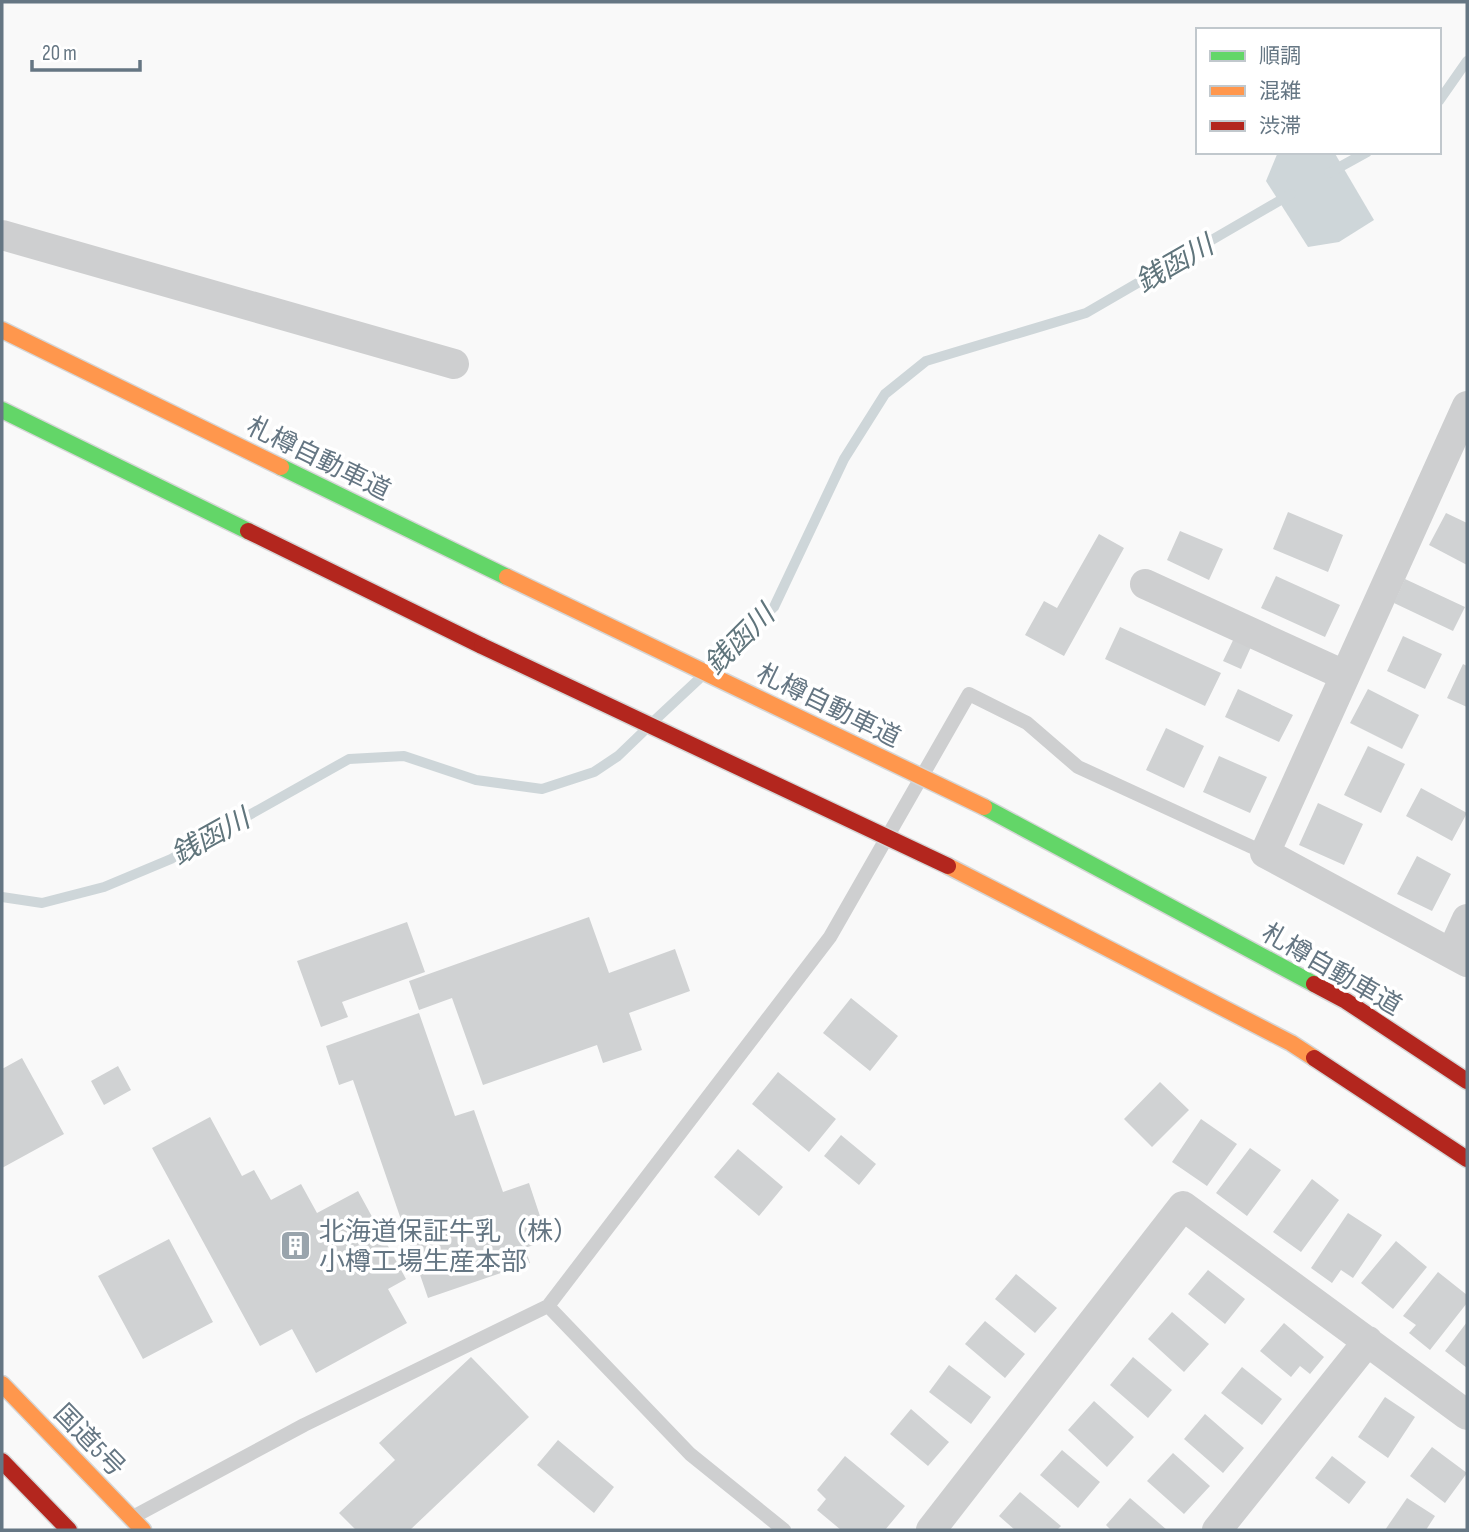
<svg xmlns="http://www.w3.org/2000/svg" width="1469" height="1532" font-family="'Sofia Sans Condensed','Noto Sans JP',sans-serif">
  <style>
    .water { fill: #ced6d9 }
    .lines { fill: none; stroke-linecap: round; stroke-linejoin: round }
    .stream { stroke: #ced6d9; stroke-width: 10 }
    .building { fill: #d0d2d3 }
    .fast-casing { stroke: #d5d6d6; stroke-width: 19 }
    .slow-casing { stroke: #d5d6d6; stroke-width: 19 }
    .jam-casing { stroke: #d5d6d6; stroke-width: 19 }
    .lane { stroke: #cecfd0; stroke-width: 14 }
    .street { stroke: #cecfd0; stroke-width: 30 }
    .fast { stroke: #63d668; stroke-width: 16 }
    .slow { stroke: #ff974d; stroke-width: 16 }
    .jam { stroke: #b3261e; stroke-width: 16 }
    .slow-bridge-casing { stroke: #d5d6d6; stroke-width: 19; stroke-linecap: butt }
    .jam-bridge-casing { stroke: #d5d6d6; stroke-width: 19; stroke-linecap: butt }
    .slow-bridge { stroke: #ff974d; stroke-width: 16 }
    .jam-bridge { stroke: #b3261e; stroke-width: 16 }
    .labels { text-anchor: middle; stroke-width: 7; stroke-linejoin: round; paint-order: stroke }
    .street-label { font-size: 26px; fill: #657683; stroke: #fff }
    .poi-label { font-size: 26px; fill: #657683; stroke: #fff; text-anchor: start }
    .water-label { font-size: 28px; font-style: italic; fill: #60757c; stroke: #fff }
  </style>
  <rect width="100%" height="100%" fill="#f9f9f9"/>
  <path class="water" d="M 1278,152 L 1334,152 L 1374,220 L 1339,242 L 1308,247 L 1266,181 Z"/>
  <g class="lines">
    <path class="stream" d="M 1439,101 L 1467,61
      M 1329,173 L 1367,152
      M 711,667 L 774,607 L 844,459 L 885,394 L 926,361 L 1086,313 L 1291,194
      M 655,720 L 699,679
      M 2,897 L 42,903 L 104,887 L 171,859 L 349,759 L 404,756 L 476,780 L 542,789 L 594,772 L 618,756 L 643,732"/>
  </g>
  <path class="building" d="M 1288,512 L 1343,535 L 1328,572 L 1273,549 Z
    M 1446,513 L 1467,523 L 1467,565 L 1429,545 Z
    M 1180,531 L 1223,549 L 1209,580 L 1167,560 Z
    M 1099,534 L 1124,548 L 1064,656 L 1025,635 L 1044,601 L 1057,608 Z
    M 1276,576 L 1340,605 L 1325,637 L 1261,608 Z
    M 1405,579 L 1465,607 L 1453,631 L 1394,603 Z
    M 1120,627 L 1221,673 L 1205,706 L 1105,659 Z
    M 1238,630 L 1255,638 L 1241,669 L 1223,661 Z
    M 1403,636 L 1442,654 L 1425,689 L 1387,671 Z
    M 1463,664 L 1467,666 L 1467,707 L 1447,698 Z
    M 1238,689 L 1293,715 L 1279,742 L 1225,717 Z
    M 1368,689 L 1419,715 L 1402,749 L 1350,723 Z
    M 1166,728 L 1204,746 L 1184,788 L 1146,770 Z
    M 1368,746 L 1405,764 L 1381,813 L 1344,795 Z
    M 1219,756 L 1267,777 L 1250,813 L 1203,792 Z
    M 1421,788 L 1467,813 L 1452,841 L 1406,816 Z
    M 1318,803 L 1363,824 L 1344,865 L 1299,845 Z
    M 1417,856 L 1451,874 L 1432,911 L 1397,894 Z
    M 589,917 L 609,973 L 675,949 L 690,991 L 629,1013 L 642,1050 L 603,1063 L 597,1045 L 483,1085 L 452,998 L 419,1010 L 409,981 Z
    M 407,922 L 425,972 L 342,1002 L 348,1017 L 321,1027 L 297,961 Z
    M 851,998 L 898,1036 L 870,1071 L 823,1033 Z
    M 419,1013 L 455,1116 L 474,1110 L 503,1192 L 529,1183 L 548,1240 L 525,1248 L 530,1263 L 428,1298 L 353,1080 L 339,1085 L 326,1046 Z
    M 22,1058 L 64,1134 L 2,1168 L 2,1069 Z
    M 118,1066 L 131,1090 L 104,1105 L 91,1081 Z
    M 778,1072 L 836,1119 L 809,1152 L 752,1104 Z
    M 1160,1082 L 1189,1110 L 1152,1147 L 1124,1119 Z
    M 210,1117 L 242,1176 L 254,1170 L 271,1200 L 301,1184 L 317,1213 L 358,1191 L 406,1279 L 388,1289 L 407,1323 L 316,1373 L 292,1329 L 260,1346 L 152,1148 Z
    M 1201,1119 L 1237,1144 L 1207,1186 L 1172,1162 Z
    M 841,1135 L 876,1164 L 859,1185 L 824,1156 Z
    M 1250,1148 L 1281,1170 L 1247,1216 L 1216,1193 Z
    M 738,1149 L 783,1187 L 759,1216 L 714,1177 Z
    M 1312,1179 L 1339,1200 L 1301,1252 L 1273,1232 Z
    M 1348,1213 L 1382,1235 L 1353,1278 L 1341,1270 L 1332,1283 L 1311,1268 Z
    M 169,1239 L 213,1322 L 143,1359 L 98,1276 Z
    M 1396,1241 L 1427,1267 L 1393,1309 L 1361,1283 Z
    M 1208,1270 L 1245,1299 L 1225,1324 L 1188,1294 Z
    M 1438,1272 L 1467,1295 L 1467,1303 L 1430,1350 L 1409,1333 L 1416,1325 L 1403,1316 Z
    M 1016,1274 L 1057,1308 L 1035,1333 L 995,1299 Z
    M 1172,1312 L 1209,1344 L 1184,1372 L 1148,1339 Z
    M 985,1321 L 1025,1354 L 1005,1378 L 965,1344 Z
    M 1467,1322 L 1467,1368 L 1445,1351 Z
    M 1284,1323 L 1324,1357 L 1310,1374 L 1300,1366 L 1291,1377 L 1260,1351 Z
    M 471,1357 L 529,1417 L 410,1530 L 356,1530 L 339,1513 L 395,1460 L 379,1443 Z
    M 1133,1357 L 1172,1390 L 1148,1418 L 1110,1385 Z
    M 949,1365 L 991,1397 L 971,1424 L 929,1392 Z
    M 1242,1367 L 1282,1399 L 1262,1425 L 1221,1393 Z
    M 1385,1397 L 1415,1417 L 1388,1458 L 1358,1437 Z
    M 1094,1401 L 1134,1437 L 1107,1467 L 1068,1430 Z
    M 911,1409 L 949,1442 L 928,1466 L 890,1434 Z
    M 1205,1414 L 1244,1448 L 1223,1473 L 1184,1439 Z
    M 558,1440 L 614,1487 L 594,1513 L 537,1465 Z
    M 1432,1447 L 1467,1473 L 1445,1503 L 1410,1476 Z
    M 1062,1450 L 1100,1482 L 1078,1508 L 1040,1475 Z
    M 1173,1453 L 1210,1486 L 1184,1514 L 1147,1481 Z
    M 845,1456 L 905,1506 L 885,1530 L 841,1530 L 817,1510 L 826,1499 L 817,1490 Z
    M 1332,1456 L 1366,1482 L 1349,1504 L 1315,1478 Z
    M 1020,1492 L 1061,1526 L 1057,1530 L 1015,1530 L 999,1516 Z
    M 1130,1498 L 1167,1530 L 1111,1530 L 1106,1525 Z
    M 1407,1498 L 1435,1516 L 1426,1530 L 1385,1530 Z"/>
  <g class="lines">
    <defs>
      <path id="fast" d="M 2,410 L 248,531
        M 281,467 L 507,577
        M 984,807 L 1314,984"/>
      <path id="slow" d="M 2,330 L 281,467
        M 948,866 L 1291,1043 L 1314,1058
        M 2,1384 L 143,1530"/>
      <path id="jam" d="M 248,531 L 482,646
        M 1314,984 L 1346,1001 L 1467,1081
        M 1314,1058 L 1467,1159
        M 2,1461 L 69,1530"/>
    </defs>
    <use href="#fast" class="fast-casing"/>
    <use href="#slow" class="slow-casing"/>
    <use href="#jam" class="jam-casing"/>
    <path class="lane" d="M 548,1306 L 830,937 L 969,694 L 1027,723 L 1078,767 L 1265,853
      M 133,1517 L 304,1425 L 548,1306 L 690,1454 L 784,1530"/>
    <path class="street" d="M 2,235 L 454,364
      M 1467,406 L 1265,853 L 1467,962
      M 1145,584 L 1344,675
      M 1452,952 L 1467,919
      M 931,1530 L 1183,1206 L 1467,1415
      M 1217,1530 L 1368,1341"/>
    <use href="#fast" class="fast"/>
    <use href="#slow" class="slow"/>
    <use href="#jam" class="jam"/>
    <defs>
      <path id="slow-bridge" d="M 507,577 L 984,807"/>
      <path id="jam-bridge" d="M 482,646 L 948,866"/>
    </defs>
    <use href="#slow-bridge" class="slow-bridge-casing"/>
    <use href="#jam-bridge" class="jam-bridge-casing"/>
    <use href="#slow-bridge" class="slow-bridge"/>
    <use href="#jam-bridge" class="jam-bridge"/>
  </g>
  <defs>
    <symbol id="building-square" viewBox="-11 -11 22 22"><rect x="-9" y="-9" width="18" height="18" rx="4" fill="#99a4ac" stroke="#fff"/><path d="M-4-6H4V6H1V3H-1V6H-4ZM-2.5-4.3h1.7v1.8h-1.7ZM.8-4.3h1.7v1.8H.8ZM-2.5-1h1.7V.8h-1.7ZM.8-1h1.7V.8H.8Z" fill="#fff"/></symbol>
  </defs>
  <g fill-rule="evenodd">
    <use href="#building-square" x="278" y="1228" width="35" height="35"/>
  </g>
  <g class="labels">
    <g class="street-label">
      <text transform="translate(319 458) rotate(26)" y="9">札樽自動車道</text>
      <text transform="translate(829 705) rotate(26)" y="9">札樽自動車道</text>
      <text transform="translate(1332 969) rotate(30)" y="9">札樽自動車道</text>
      <text transform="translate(90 1440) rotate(46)" y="9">国道5号</text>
    </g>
    <g class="poi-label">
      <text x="319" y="1240">北海道保証牛乳（株）<tspan x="319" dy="30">小樽工場生産本部</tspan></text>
    </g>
    <g class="water-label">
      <text transform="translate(1174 263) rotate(-30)" y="10">銭函川</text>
      <text transform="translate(739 639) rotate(-45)" y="10">銭函川</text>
      <text transform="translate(210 836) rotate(-29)" y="10">銭函川</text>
    </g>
  </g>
  <rect width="1469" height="1532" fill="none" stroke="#657683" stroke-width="7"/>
  <rect x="1196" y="28" width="245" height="126" fill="#ffffff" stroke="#c1c8cd" stroke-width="2"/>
  <rect x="1210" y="51" width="35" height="10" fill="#63d668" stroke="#c1c8cd" stroke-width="2"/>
  <text x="1259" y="63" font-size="21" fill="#657683">順調</text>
  <rect x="1210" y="86" width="35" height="10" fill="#ff974d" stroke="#c1c8cd" stroke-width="2"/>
  <text x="1259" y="98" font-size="21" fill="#657683">混雑</text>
  <rect x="1210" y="121" width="35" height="10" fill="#b3261e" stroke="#c1c8cd" stroke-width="2"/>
  <text x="1259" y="133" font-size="21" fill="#657683">渋滞</text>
  <path d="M32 60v10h108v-10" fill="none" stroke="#657683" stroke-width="3.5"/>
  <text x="42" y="60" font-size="21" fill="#657683" stroke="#ffffff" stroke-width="5" paint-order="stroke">20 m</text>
</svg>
